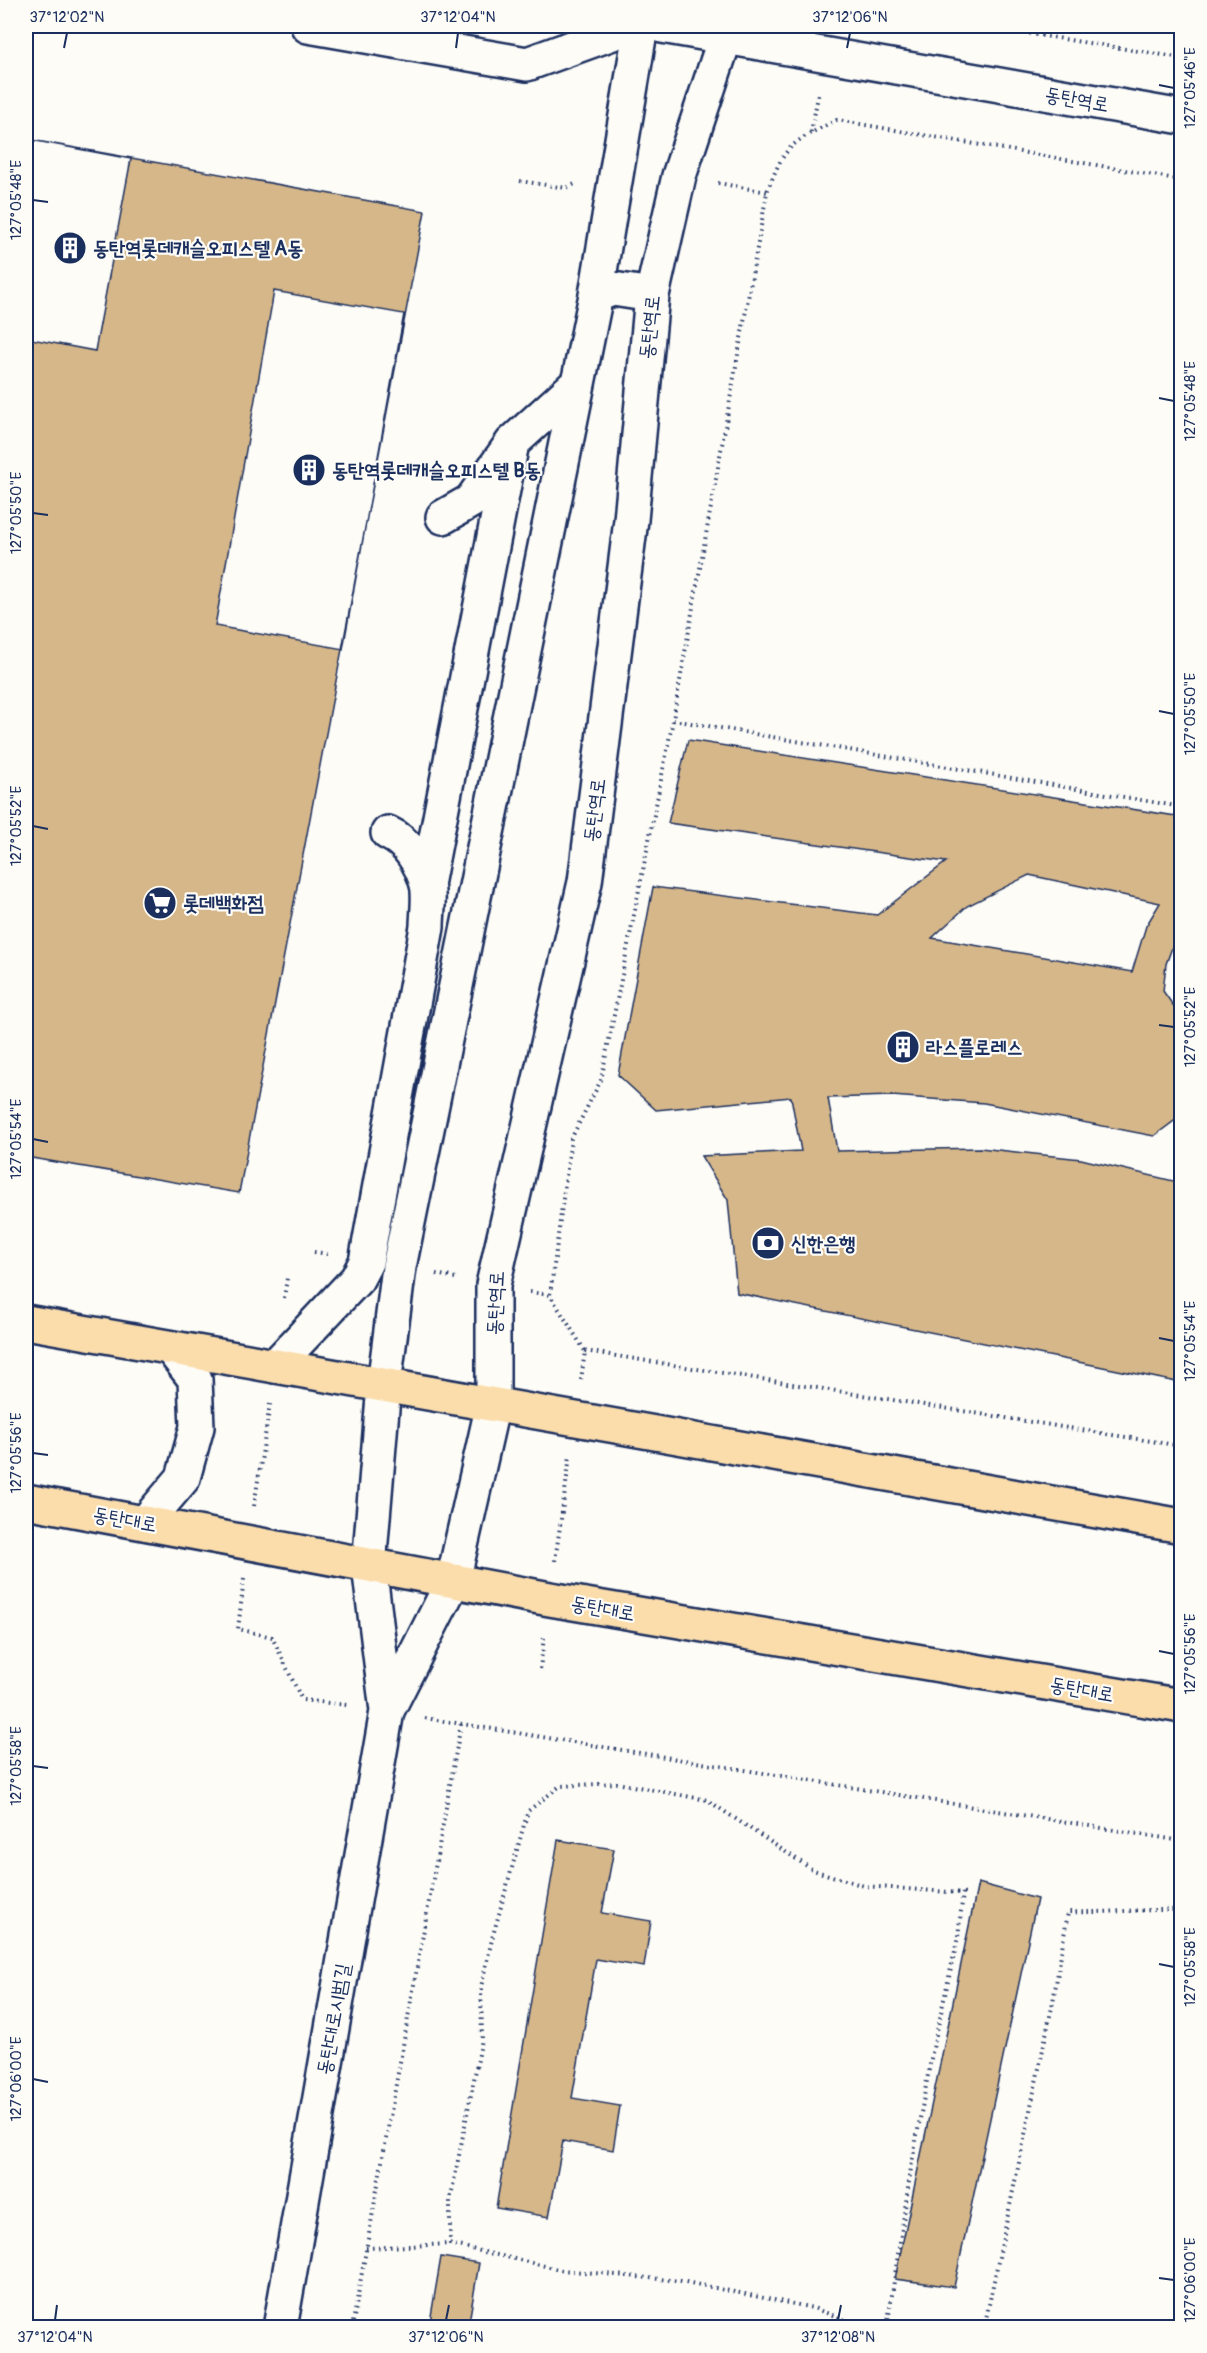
<svg xmlns="http://www.w3.org/2000/svg" width="1207" height="2353" font-family="Pangolin,'Poor Story',sans-serif">
  <style>
    .building { fill: #d6b789; stroke: #1b2f5e; stroke-width: 1.5; fill-rule: evenodd }
    .lines { fill: none; stroke-linecap: round; stroke-linejoin: round }
    .minor-casing { stroke: #1b2f5e; stroke-width: 38 }
    .major-casing { stroke: #1b2f5e; stroke-width: 38 }
    .path { stroke: #1b2f5e; stroke-width: 4; stroke-dasharray: 1.5 4.5; stroke-linecap: butt }
    .minor { stroke: #fdfcf7; stroke-width: 33 }
    .major { stroke: #fbddab; stroke-width: 33 }
    .ticks { fill: none; stroke: #1b2f5e; stroke-width: 2 }
    .labels { text-anchor: middle; stroke-width: 4.5; stroke-linejoin: round; paint-order: stroke }
    .street-label { font-size: 20px; fill: #1b2f5e; stroke: #fdfcf7 }
    .poi-label { font-size: 20px; font-weight: bold; fill: #1b2f5e; stroke: #fdfcf7; text-anchor: start }
    .neatline { fill: none; stroke: #1b2f5e; stroke-width: 2 }
    .ticks-label { font-size: 15px; text-anchor: middle; fill: #1b2f5e }
  </style>
  <rect width="100%" height="100%" fill="#fdfcf7"/>
  <filter id="ink" filterUnits="userSpaceOnUse"><feTurbulence type="fractalNoise" baseFrequency=".0167" numOctaves="2"/><feDisplacementMap in="SourceGraphic" scale="12" xChannelSelector="R" yChannelSelector="G"/><feConvolveMatrix kernelMatrix="1 2 1 2 8 2 1 2 1" color-interpolation-filters="sRGB"/></filter>
  <g filter="url(#ink)">
    <path class="building" d="M 26,139 L 425,211 L 239,1193 L 26,1157 Z
      M 26,139 L 131,159 L 95,351 L 26,338 Z
      M 274,291 L 404,314 L 343,649 L 215,626 Z
      M 688,740 L 1182,817 L 1182,929 L 1177,934 L 1166,964 L 1163,991 L 1182,1018 L 1182,1115 L 1154,1136 L 984,1103 L 892,1096 L 828,1098 L 837,1151 L 980,1148 L 1081,1159 L 1182,1183 L 1182,1383 L 737,1293 L 728,1200 L 701,1156 L 801,1151 L 791,1097 L 656,1110 L 618,1075 L 653,887 L 877,915 L 946,862 L 668,823 ZM 1029,875 L 1160,903 L 1146,926 L 1132,972 L 932,938 L 967,906 Z
      M 558,1840 L 614,1849 L 602,1913 L 651,1921 L 644,1967 L 596,1959 L 572,2098 L 620,2106 L 613,2150 L 563,2141 L 549,2217 L 496,2208 Z
      M 978,1883 L 1037,1899 L 954,2287 L 895,2279 Z
      M 441,2257 L 479,2263 L 468,2328 L 429,2328 Z"/>
    <g class="lines">
      <defs>
        <path id="minor" d="M 308,26 L 527,64 L 632,26
          M 662,26 L 1182,117
          M 596,295 L 613,289 L 652,295
          M 443,517 L 471,501 L 512,443 L 578,383
          M 427,885 L 512,443
          M 275,1366 L 357,1279 L 366,1262 L 427,927 C 427,914 430,897 427,884 C 421,863 408,842 388,833
          M 145,1523 L 183,1478 L 197,1427 L 195,1379 L 171,1348
          M 387,1711 L 453,1581 L 493,1404 L 493,1285 L 585,882 L 631,520 L 652,295 L 679,176 L 729,26
          M 280,2328 L 387,1711 L 369,1566 L 384,1385 L 399,1267 L 596,295 L 641,26"/>
        <path id="major" d="M 26,1322 L 1182,1526
          M 26,1501 L 550,1599 L 1182,1706"/>
      </defs>
      <use href="#minor" class="minor-casing"/>
      <use href="#major" class="major-casing"/>
      <path class="path" d="M 982,26 L 1182,58
        M 811,132 L 819,91
        M 520,181 L 566,188 L 575,184
        M 718,183 L 767,192
        M 673,720 L 1182,807
        M 314,1252 L 328,1254
        M 436,1274 L 455,1278
        M 530,1292 L 550,1295
        M 284,1298 L 287,1278
        M 585,1351 L 1182,1446
        M 581,1380 L 585,1351 L 550,1295 L 571,1139 L 601,1080 L 673,720 L 767,192 C 785,144 792,142 837,120 L 1182,180
        M 254,1506 L 270,1404
        M 555,1561 L 570,1456
        M 244,1579 L 238,1629 L 272,1637 L 302,1700 L 347,1705
        M 540,1669 L 544,1637
        M 425,1718 L 1182,1841
        M 366,2248 L 450,2244
        M 352,2328 L 461,1724
        M 867,2328 L 813,2308 L 681,2281 L 562,2270 L 450,2244 L 450,2201 L 482,2039 L 481,1987 L 493,1935 L 528,1811 L 560,1786 L 617,1783 L 707,1800 L 813,1870 L 864,1886 L 963,1893 L 958,1937 L 932,2053 L 911,2168 L 887,2328
        M 984,2328 L 1053,2002 L 1068,1912 C 1106,1913 1144,1909 1182,1910"/>
      <use href="#minor" class="minor"/>
      <use href="#major" class="major"/>
    </g>
  </g>
  <path class="ticks" d="M 64,48 L 67,33M 456,48 L 458,33M 847,48 L 850,33M 1159,85 L 1174,88M 33,200 L 48,202M 1159,398 L 1174,401M 33,513 L 48,515M 1159,711 L 1174,714M 33,826 L 48,829M 1159,1025 L 1174,1027M 33,1139 L 48,1142M 1159,1338 L 1174,1341M 33,1453 L 48,1455M 1159,1651 L 1174,1654M 33,1766 L 48,1768M 1159,1964 L 1174,1967M 33,2079 L 48,2082M 1159,2278 L 1174,2280M 55,2320 L 57,2305M 446,2320 L 449,2305M 838,2320 L 841,2305"/>
  <defs>
    <symbol id="building-disc" viewBox="-11 -11 22 22"><circle r="9.5" fill="#1b2f5e" stroke="#fdfcf7"/><path d="M-4-6H4V6H1V3H-1V6H-4ZM-2.5-4.3h1.7v1.8h-1.7ZM.8-4.3h1.7v1.8H.8ZM-2.5-1h1.7V.8h-1.7ZM.8-1h1.7V.8H.8Z" fill="#fff"/></symbol>
    <symbol id="supermarket-disc" viewBox="-11 -11 22 22"><circle r="9.5" fill="#1b2f5e" stroke="#fdfcf7"/><path d="M-6-5.5h2.5l.6 2H6L4.5 2H-2.5L-4.4-4H-6ZM-1.5 3.2a1.3 1.3 0 1 0 .1 0ZM3 3.2a1.3 1.3 0 1 0 .1 0Z" fill="#fff"/></symbol>
    <symbol id="bank-disc" viewBox="-11 -11 22 22"><circle r="9.5" fill="#1b2f5e" stroke="#fdfcf7"/><path d="M-6-4H6V4H-6ZM0-2.3a2.3 2.3 0 1 0 0 4.6a2.3 2.3 0 1 0 0-4.6Z" fill="#fff"/></symbol>
  </defs>
  <g fill-rule="evenodd">
    <use href="#building-disc" x="51" y="229" width="38" height="38"/>
    <use href="#building-disc" x="290" y="451" width="38" height="38"/>
    <use href="#supermarket-disc" x="141" y="884" width="38" height="38"/>
    <use href="#building-disc" x="884" y="1028" width="38" height="38"/>
    <use href="#bank-disc" x="749" y="1224" width="38" height="38"/>
  </g>
  <g class="labels">
    <g class="street-label">
      <text transform="translate(1077 99) rotate(10)" y="7">동탄역로</text>
      <text transform="translate(649 327) rotate(-84)" y="7">동탄역로</text>
      <text transform="translate(594 810) rotate(-83)" y="7">동탄역로</text>
      <text transform="translate(495 1303) rotate(-87)" y="7">동탄역로</text>
      <text transform="translate(125 1519) rotate(10)" y="7">동탄대로</text>
      <text transform="translate(603 1608) rotate(10)" y="7">동탄대로</text>
      <text transform="translate(1082 1689) rotate(10)" y="7">동탄대로</text>
      <text transform="translate(333 2019) rotate(-80)" y="7">동탄대로시범길</text>
    </g>
    <g class="poi-label">
      <text x="93" y="255">동탄역롯데캐슬오피스텔 A동</text>
      <text x="332" y="477">동탄역롯데캐슬오피스텔 B동</text>
      <text x="183" y="910">롯데백화점</text>
      <text x="926" y="1054">라스플로레스</text>
      <text x="791" y="1250">신한은행</text>
    </g>
  </g>
  <rect width="1207" height="2353" fill="none" stroke="#fdfcf7" stroke-width="66"/>
  <rect x="33" y="33" width="1141" height="2287" class="neatline"/>
  <g class="ticks-label">
    <text x="67" y="22">37°12'02"N</text>
    <text x="458" y="22">37°12'04"N</text>
    <text x="850" y="22">37°12'06"N</text>
    <text transform="translate(1190 88) rotate(-90)" y="5">127°05'46"E</text>
    <text transform="translate(16 200) rotate(-90)" y="5">127°05'48"E</text>
    <text transform="translate(1190 401) rotate(-90)" y="5">127°05'48"E</text>
    <text transform="translate(16 513) rotate(-90)" y="5">127°05'50"E</text>
    <text transform="translate(1190 714) rotate(-90)" y="5">127°05'50"E</text>
    <text transform="translate(16 826) rotate(-90)" y="5">127°05'52"E</text>
    <text transform="translate(1190 1027) rotate(-90)" y="5">127°05'52"E</text>
    <text transform="translate(16 1139) rotate(-90)" y="5">127°05'54"E</text>
    <text transform="translate(1190 1341) rotate(-90)" y="5">127°05'54"E</text>
    <text transform="translate(16 1453) rotate(-90)" y="5">127°05'56"E</text>
    <text transform="translate(1190 1654) rotate(-90)" y="5">127°05'56"E</text>
    <text transform="translate(16 1766) rotate(-90)" y="5">127°05'58"E</text>
    <text transform="translate(1190 1967) rotate(-90)" y="5">127°05'58"E</text>
    <text transform="translate(16 2079) rotate(-90)" y="5">127°06'00"E</text>
    <text transform="translate(1190 2280) rotate(-90)" y="5">127°06'00"E</text>
    <text x="55" y="2342">37°12'04"N</text>
    <text x="446" y="2342">37°12'06"N</text>
    <text x="838" y="2342">37°12'08"N</text>
  </g>
</svg>
